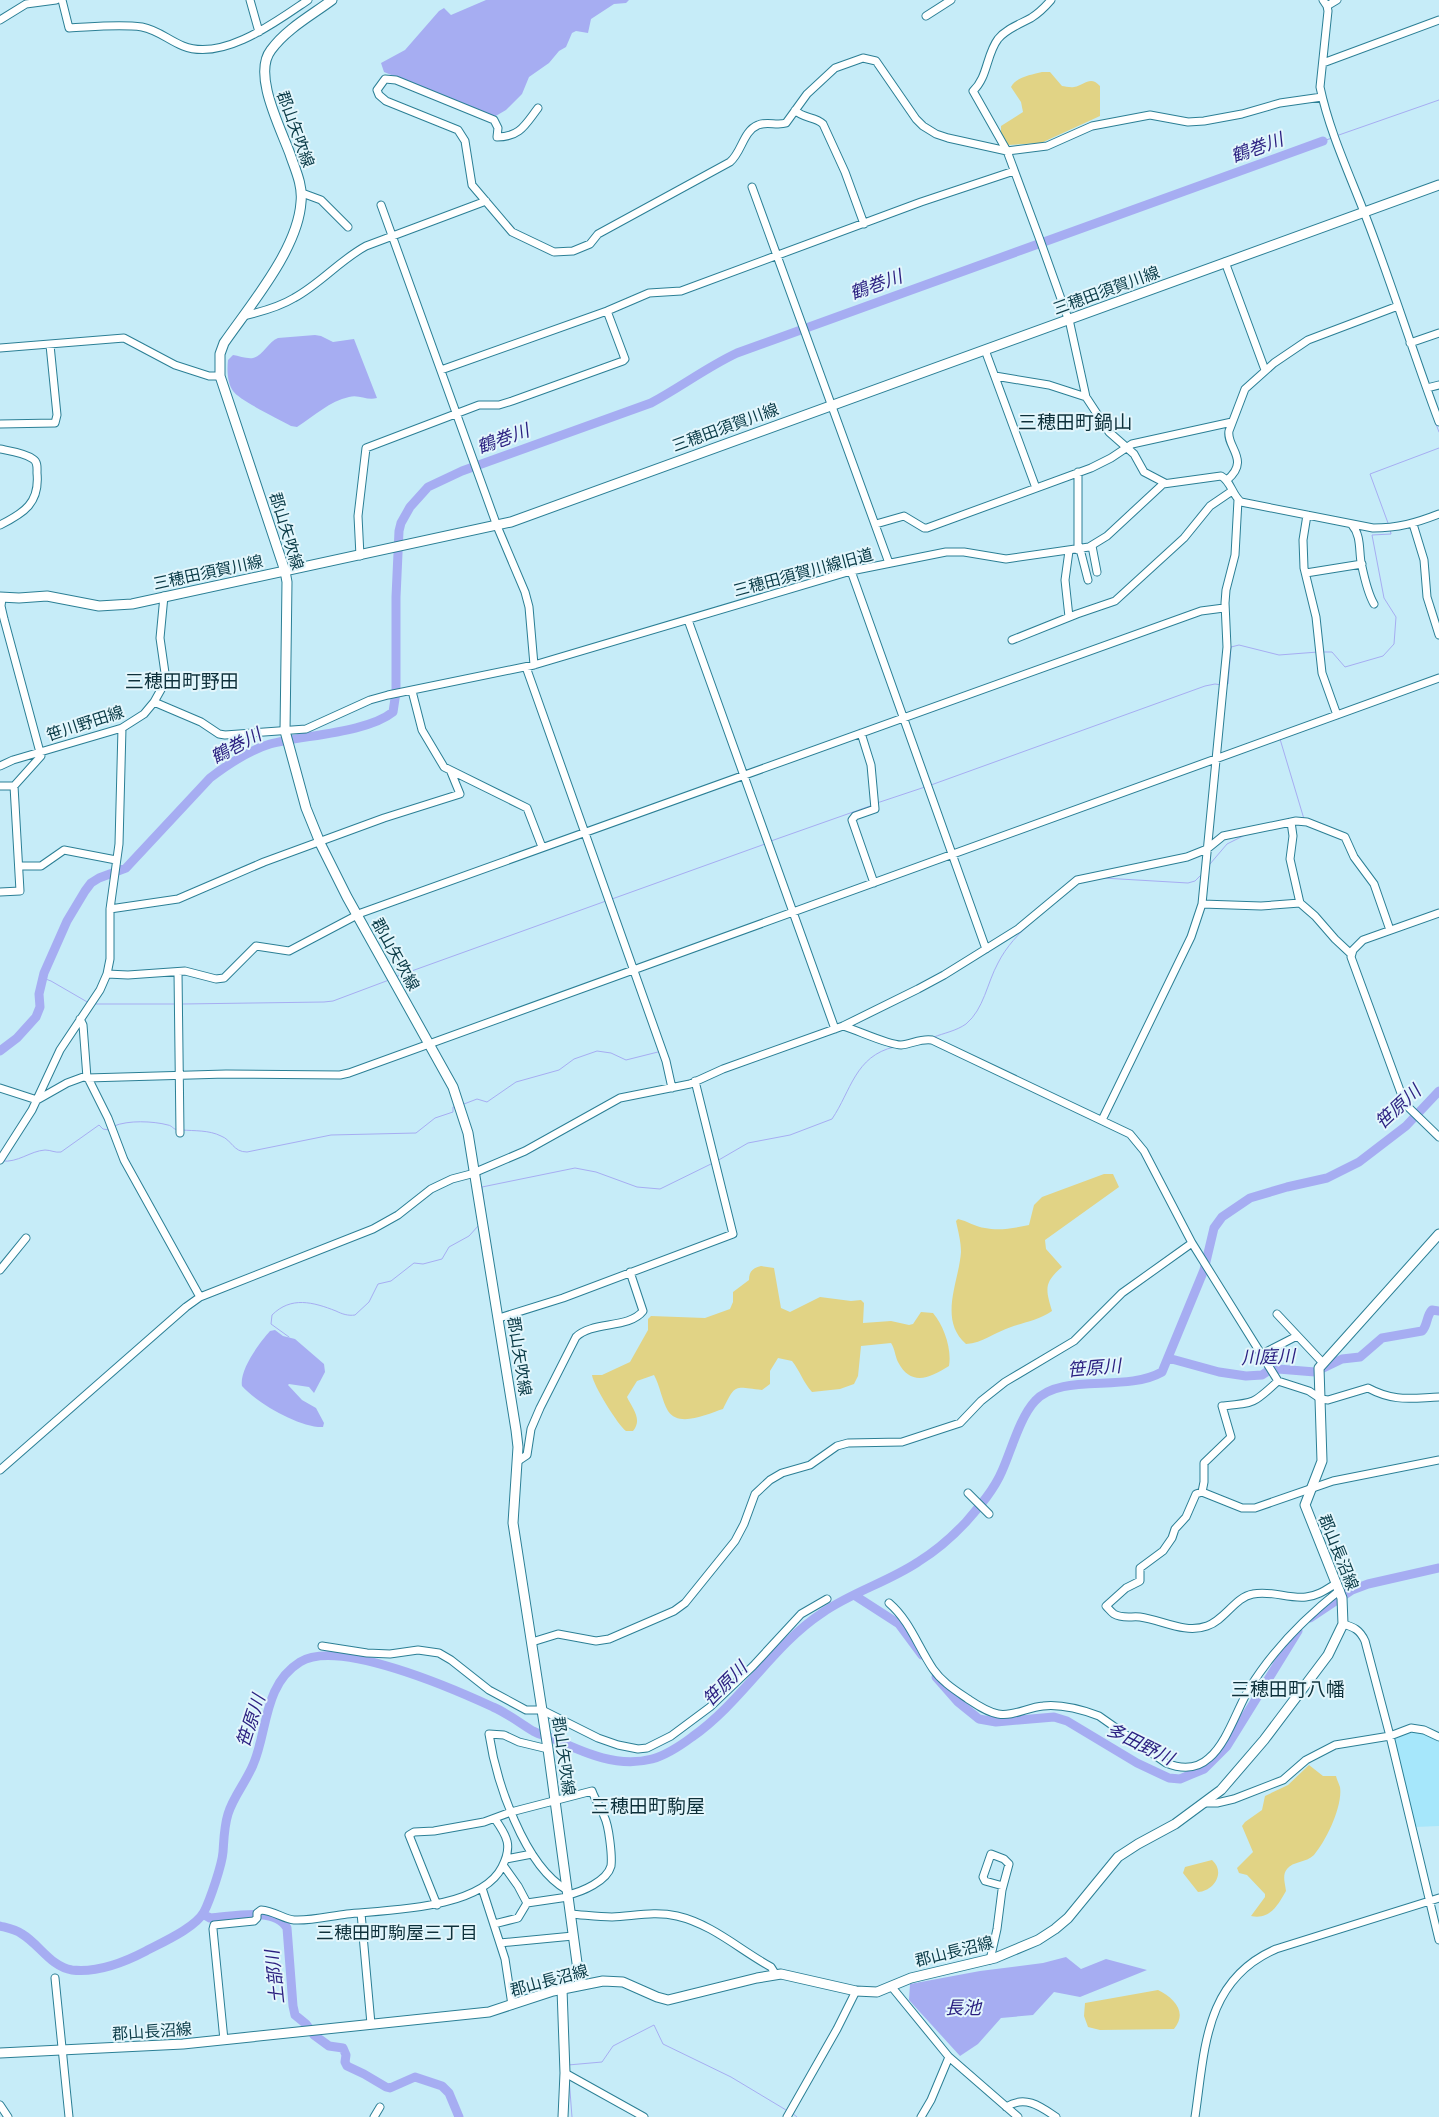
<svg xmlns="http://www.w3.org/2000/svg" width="1439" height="2117" font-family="Poppins,'Noto Sans JP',sans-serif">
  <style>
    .built { fill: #a6e7fb }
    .green { fill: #e1d385 }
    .water { fill: #a6adf2 }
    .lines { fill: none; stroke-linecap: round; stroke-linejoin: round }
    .stream { stroke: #a6adf2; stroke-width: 1 }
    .river { stroke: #a6adf2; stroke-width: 9 }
    .minor-casing { stroke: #2b7f95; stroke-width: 9 }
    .major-casing { stroke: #2b7f95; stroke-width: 11 }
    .minor { stroke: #fff; stroke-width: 7 }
    .major { stroke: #fff; stroke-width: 9 }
    .labels { text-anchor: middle; stroke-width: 4; stroke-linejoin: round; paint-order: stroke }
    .street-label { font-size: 16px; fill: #093a46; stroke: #e3f6fc }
    .water-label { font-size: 18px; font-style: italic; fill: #2a1f80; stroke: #e3f6fc }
    .neighbourhood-label { font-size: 18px; fill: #0d303a; stroke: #e3f6fc }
    .quarter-label { font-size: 19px; fill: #0d303a; stroke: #e3f6fc }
  </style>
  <rect width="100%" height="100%" fill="#c6ecf8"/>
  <path class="built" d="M 1415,1730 L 1439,1740 L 1439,1826 L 1415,1827 L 1394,1739 L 1395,1736 Z"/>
  <path class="green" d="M 1042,72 L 1050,72 L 1062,86 C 1065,86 1070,88 1074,87 C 1085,85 1090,75 1100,86 L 1100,116 L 1041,143 L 1008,145 L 1001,134 L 1001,126 L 1023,112 L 1021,102 L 1011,87 C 1017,76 1032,75 1042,72 Z
    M 1104,1174 L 1113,1174 L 1119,1187 L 1045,1240 L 1046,1249 L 1062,1267 C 1043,1283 1046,1290 1052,1311 C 1039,1320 1025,1322 1011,1327 C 995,1332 983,1343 966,1344 C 938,1319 959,1282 961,1252 C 961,1241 958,1231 956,1221 L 958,1219 C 967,1221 976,1227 985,1228 C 999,1231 1015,1228 1029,1225 L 1034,1205 L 1042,1197 Z
    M 761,1266 L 774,1268 L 781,1308 L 790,1312 L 820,1297 L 851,1301 L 861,1300 L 864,1303 L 863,1323 L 891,1321 L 909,1325 L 913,1324 L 921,1312 L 933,1313 C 944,1326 952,1349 949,1366 C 930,1378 911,1387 898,1362 C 895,1356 895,1349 891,1343 L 861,1346 L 858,1376 L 854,1384 L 840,1389 L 812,1392 C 803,1382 800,1371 792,1361 L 778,1358 L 770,1371 L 770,1384 L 762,1390 C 734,1387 736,1383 723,1409 C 707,1414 679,1428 668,1411 C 662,1401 660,1386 654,1375 L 637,1381 L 627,1397 C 632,1408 643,1419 633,1431 L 626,1431 C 618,1425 593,1385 592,1375 L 602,1375 L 630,1362 L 648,1330 L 648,1319 L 651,1316 L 705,1318 L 730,1309 L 733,1302 L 733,1292 L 749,1280 C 749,1271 753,1268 761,1266 Z
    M 1309,1765 L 1323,1776 L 1336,1776 C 1337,1780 1339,1784 1340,1787 C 1343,1806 1326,1841 1314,1855 C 1306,1863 1293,1861 1287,1869 C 1282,1875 1285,1883 1286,1891 C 1278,1905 1270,1920 1251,1916 L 1265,1897 L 1265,1894 L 1247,1875 L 1239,1873 L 1237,1868 L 1253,1852 L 1242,1826 L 1245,1822 L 1262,1810 L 1265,1796 L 1288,1785 Z
    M 1212,1860 C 1226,1872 1214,1891 1198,1892 L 1183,1873 L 1185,1867 Z
    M 1158,1990 C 1174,1998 1188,2012 1174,2029 L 1100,2030 L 1088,2027 L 1084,2016 L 1085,2003 Z"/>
  <path class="water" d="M 486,0 L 629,0 L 626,3 L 614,4 L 591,19 L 588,33 L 576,31 L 572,33 L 566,47 L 559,51 L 549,63 L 529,77 L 522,94 L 506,110 L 494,117 L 384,72 L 381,63 L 405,50 L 439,11 L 444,8 L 451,15 Z
    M 315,335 L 321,336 L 333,342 L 354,339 L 377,398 C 367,401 359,394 349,397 C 330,401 314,416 297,427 L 291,426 C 278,419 239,400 233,391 C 227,382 227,369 228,360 L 233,355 C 239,356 247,359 253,358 C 263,356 268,342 278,338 Z
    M 275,1330 L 283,1336 L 295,1339 L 324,1364 L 325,1372 L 314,1393 L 309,1387 L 289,1384 L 288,1385 L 302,1400 L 316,1408 L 324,1423 L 323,1427 C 300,1428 257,1403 242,1386 C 239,1370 260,1342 270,1331 Z
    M 1066,1957 L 1081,1969 L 1106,1959 L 1147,1970 L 1080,1997 L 1054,1992 L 1033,2015 L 1001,2018 L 978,2044 L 960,2056 L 909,2000 L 910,1984 L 980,1971 L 1043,1963 Z"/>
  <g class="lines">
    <path class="stream" d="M 1336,136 L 1439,100
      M 1323,141 L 1332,138
      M 1436,424 L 1439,432
      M 1388,523 L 1370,474 L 1439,448
      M 1322,652 L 1332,652 L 1345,667 L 1383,656 L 1394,644 L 1396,617 L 1384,598 L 1372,535 L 1391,534 L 1390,529
      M 1226,685 L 1228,684 L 1231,647 L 1239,645 L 1279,655 L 1318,652
      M 1286,737 L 1369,707
      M 1280,739 L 1304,819
      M 931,785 L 1205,686 L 1215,684 L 1222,685
      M 877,803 L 925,787
      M 771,841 L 873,805
      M 1210,864 L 1227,844 L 1247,834
      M 1103,878 L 1188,883 L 1195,881 L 1201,875
      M 612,899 L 765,844
      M 395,977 L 606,901
      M 43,978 L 51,981 L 89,1003
      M 95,1004 L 176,1004
      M 183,1004 L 324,1002 L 333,1001 L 389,980
      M 934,1037 C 944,1033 956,1031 966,1024 C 984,1009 987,983 998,963 C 1006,947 1019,933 1032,922
      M 464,1104 L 477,1099 L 487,1102 L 516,1082 L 559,1070 L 574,1059 L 597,1051 L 611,1053 L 626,1060 L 658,1052
      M 114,1126 C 128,1120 153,1121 168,1125 C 173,1126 172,1129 178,1130
      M 182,1130 C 195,1131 209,1130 221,1136 C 232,1140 233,1152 247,1152 L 331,1135 L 416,1133 L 435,1118 L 453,1112 L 453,1107 L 455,1107
      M 2,1161 C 18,1163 30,1151 45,1150 C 51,1150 55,1153 61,1152 L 99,1125 L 103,1129 L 109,1130
      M 717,1161 L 748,1143 L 790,1135 L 832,1119 C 851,1091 855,1056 894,1047
      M 485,1211 L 482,1187 L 575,1168 L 596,1172 L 637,1187 L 660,1189 L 713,1163
      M 289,1337 L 271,1324 L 272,1315 C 291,1296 313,1302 336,1311 C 342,1314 348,1316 355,1315 L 369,1302 L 378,1284 L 391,1281 L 414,1263 L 423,1264 L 442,1259 L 449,1247 L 469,1236 L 479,1225
      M 568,2065 L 602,2062 L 613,2046 L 654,2025 L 663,2044 L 731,2077 L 786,2110
      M 569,2078 L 572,2117
      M 792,2113 L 797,2117"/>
    <path class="river" d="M 0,1051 L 17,1038 L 36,1017 L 40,1007 L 39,994 L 44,973 L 67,921 L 85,891 L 91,883 L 99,878 L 126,868 L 210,778 C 227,765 250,750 270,744 C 303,735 367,733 393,712 L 396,692 L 396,597 L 399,531 L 401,523 L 410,507 L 428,487 L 462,471 L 651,403 C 681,387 707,367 737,353 L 1323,141
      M 1168,1358 L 1219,1372 L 1246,1376 L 1262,1375 L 1268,1371 L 1278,1369 L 1315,1372 L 1342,1359 L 1360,1357 L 1382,1338 L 1422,1331 C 1428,1325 1426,1316 1432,1310 L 1439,1311
      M 854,1595 L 899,1624 L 922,1655
      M 1310,1618 L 1352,1590 L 1368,1584 L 1439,1568
      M 936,1677 L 958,1702 L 979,1719 L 996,1722 L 1054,1717 L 1067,1721 L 1137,1763 L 1169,1778 L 1180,1779 L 1204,1769 L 1227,1746 L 1298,1631
      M 203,1914 L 210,1918 C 231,1917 275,1906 287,1928 L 293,2006 L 295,2015 L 306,2024 L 314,2035 L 329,2046 L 343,2048 L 346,2055 L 345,2062 L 347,2066 L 364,2074 L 386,2087 L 390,2088 L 415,2077 L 442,2086 L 449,2093 L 459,2117
      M 0,1926 C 8,1928 15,1929 22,1934 C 39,1944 51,1967 72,1970 C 97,1973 125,1962 146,1951 C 163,1942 195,1928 204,1912 C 210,1900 222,1865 223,1852 C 224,1839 224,1827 228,1814 C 233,1797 246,1782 253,1765 C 268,1731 263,1685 300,1662 C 338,1638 454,1689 493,1707 C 507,1713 520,1723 533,1731 C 540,1735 547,1736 554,1739 C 585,1753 617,1768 652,1759 C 667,1755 680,1746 692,1737 C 742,1702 772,1646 822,1613 C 852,1592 888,1582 918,1562 C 936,1551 952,1537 966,1522 C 979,1507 994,1490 1002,1471 C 1011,1451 1020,1417 1035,1401 C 1061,1372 1125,1393 1162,1372 L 1204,1270 L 1214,1228 L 1222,1217 L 1250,1198 L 1287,1187 L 1327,1178 L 1359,1162 L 1406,1126 L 1439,1091"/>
    <defs>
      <path id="minor" d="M 62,0 L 69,28 C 92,27 118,24 142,27 C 158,30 168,40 183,46 C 223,62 277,21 308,0
        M 250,0 L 259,32
        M 1051,0 C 1045,7 1039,13 1031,18 C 1020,24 1006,29 998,39 C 986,55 988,77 973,91 L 1007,151 L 1040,240 L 1070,324 L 1086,397 L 1109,432 L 1134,454 L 1144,472 L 1165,483
        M 1323,0 L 1327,6 L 1328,11 L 1320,87 C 1329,130 1348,171 1364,212 C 1391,281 1413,353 1439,422
        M 1327,6 L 1337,0
        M 926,16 L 951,0
        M 0,20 L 26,4 L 56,0
        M 1323,63 L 1439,20
        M 538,108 C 525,125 520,137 497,137 L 498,128 L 494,120 L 396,80 L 385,79 L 377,90 L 379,95 L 386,101 L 458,130 L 465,141 L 472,185 L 512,232 L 554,252 L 573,251 L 590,244 L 598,234 L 730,162 C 742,152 743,131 758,125 C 767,121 777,126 786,123 L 807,94 L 835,68 L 863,58 L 876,61 L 916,119 L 923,126 L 936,134 L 948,138 L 1007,151 L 1047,146 L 1092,126 L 1150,115 L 1188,122 L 1204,121 L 1242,114 L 1280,103 L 1322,97
        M 795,110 C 803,119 815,116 823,124 L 845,172 L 864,224
        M 752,187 L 889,563
        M 302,193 L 321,200 L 348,227
        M 381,205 L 497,526 L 525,592 L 529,607 L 534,665
        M 1225,262 L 1265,370
        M 243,316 C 261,312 279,307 294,298 C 320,284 340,260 366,246 L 486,201
        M 1410,343 L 1439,333
        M 0,348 L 124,338 L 175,365 L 209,376 L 220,376
        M 985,350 L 1036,488
        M 441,370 L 607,311 L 649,293 L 681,291 L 921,202 L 1014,171
        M 995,376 L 1049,385 L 1086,397
        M 1427,388 L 1439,385
        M 0,424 L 55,423 L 57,415 L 50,345
        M 0,449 C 10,451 25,453 33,459 C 38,462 37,468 37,473 C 40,503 24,513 0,525
        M 1227,480 C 1251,460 1226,447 1229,431 L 1245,389 L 1274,363 L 1308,340 L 1398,306
        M 1307,515 L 1303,540 L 1304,568 L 1316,617 L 1322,673 L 1337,715
        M 876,524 L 904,516 L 924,528 L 927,528 L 1091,468 L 1111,458 L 1132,444 L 1232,422
        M 1413,524 L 1424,560 L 1427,597 L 1439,635
        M 1352,525 C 1361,535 1359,550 1361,562 C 1364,576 1367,592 1374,604
        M 1092,546 L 1097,572
        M 1080,549 L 1088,580
        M 1078,550 L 1078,472
        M 360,556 L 358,516 L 366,448 L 479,405 L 499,405 L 512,401 L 623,361 L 625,359 L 607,311
        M 851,571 L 986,949
        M 1306,573 L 1362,564
        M 1069,617 L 1065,580 L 1069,551
        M 688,620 L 835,1029
        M 1012,640 L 1077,614 L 1115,601 L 1184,538 L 1210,506 L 1232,491
        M 526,667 L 666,1061 L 672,1088
        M 412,691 L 422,730 L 444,767 L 527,808 L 542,847
        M 154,702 L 201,722 L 219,734 L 225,735 L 306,729 L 370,700 L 388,695 L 534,665 L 851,571 L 946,552 L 964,552 L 1006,559 L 1089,547 L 1107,536 L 1163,484 L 1221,476 C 1231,481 1232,495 1241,502 L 1373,528 C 1398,528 1416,523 1439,514
        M 861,733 L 871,765 L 875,809 L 855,816 L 852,820 L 874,883
        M 0,766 L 13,760 L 122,728 L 144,714 L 154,702 L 163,686 L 165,673 L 160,638 L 164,596
        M 0,786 L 14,786 L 41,756 L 4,619 L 1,606 L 2,598
        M 19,866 L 41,866 L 64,850 L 116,860
        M 0,892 L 20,891 L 14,786
        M 1300,903 L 1315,916 L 1335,939 L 1351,954
        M 1202,904 L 1261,906 L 1300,903 L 1290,859 L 1293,836 L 1291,822
        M 110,909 L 178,899 L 264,862 L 384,818 L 460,794 L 451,772
        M 1439,913 L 1363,940 L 1353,950 L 1351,957 L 1405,1104 L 1439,1137
        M 178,972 L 180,1133
        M 107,974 L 128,975 L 185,971 L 216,979 L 224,978 L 256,946 L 289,951 L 361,913 L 1201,611 L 1224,608
        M 80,1019 L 83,1025 L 87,1078 L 226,1074 L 340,1075 L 349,1073 L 1439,678
        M 843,1026 C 857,1030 888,1045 901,1045 C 912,1044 921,1038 932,1040 L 1130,1134 L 1144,1151 L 1192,1243 L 1278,1381 L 1309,1391 L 1321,1399 L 1328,1400 L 1368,1388 C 1394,1402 1411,1398 1439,1397
        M 88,1078 L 108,1118 L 124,1160 L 200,1297
        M 0,1088 L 37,1100 L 67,1083 L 86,1076
        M 1102,1120 L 1191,937 L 1202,904 L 1227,647 L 1225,603 L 1226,590 L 1235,555 L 1238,500
        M 0,1160 L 32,1110 L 60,1050 L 100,990 L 107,974 L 110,959 L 110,909 L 119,844 L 122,728
        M 0,1270 L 26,1238
        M 1277,1314 L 1323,1363
        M 499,1318 L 563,1298 L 733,1234 L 695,1081
        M 1262,1354 L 1297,1336
        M 1278,1381 C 1253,1404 1255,1403 1222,1406 L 1231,1437 L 1204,1463 L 1204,1482 L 1202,1492 L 1196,1494 L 1186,1517 L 1175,1529 L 1172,1538 L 1163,1551 L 1140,1568 L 1140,1581 L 1126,1588 L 1106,1606 C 1109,1609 1111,1612 1114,1614 C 1122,1619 1132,1616 1140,1617 C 1162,1620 1185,1634 1207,1626 C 1225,1620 1235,1597 1253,1594 C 1271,1590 1288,1599 1306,1597 C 1318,1596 1327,1589 1337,1583
        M 518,1461 L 527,1455 L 531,1429 L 540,1408 L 576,1337 C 592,1321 629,1329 643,1311 L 630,1272
        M 0,1470 L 186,1307 L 200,1297 L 373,1229 L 398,1215 L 431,1189 L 452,1179 L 471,1174 L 525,1151 L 620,1098 L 690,1084 L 723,1069 L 843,1026 L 918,989 L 944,975 L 1018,929 L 1077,880 L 1187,857 L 1207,849 L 1223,836 L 1296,821 L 1307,822 L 1345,837 L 1354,857 L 1374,884 L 1390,930
        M 1202,1492 L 1242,1508 L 1255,1508 L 1333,1481 L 1439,1460
        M 968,1493 L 989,1514
        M 889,1603 C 910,1621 918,1647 933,1669 C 942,1682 955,1690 968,1699 C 977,1705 987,1712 998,1714 C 1013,1717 1028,1707 1043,1706 C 1061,1704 1083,1710 1099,1716 L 1166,1763 C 1181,1769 1196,1770 1209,1758 C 1227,1743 1237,1709 1249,1689 C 1272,1651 1306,1617 1340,1590
        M 1343,1624 C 1354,1627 1360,1630 1365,1641 L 1390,1736 L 1439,1940
        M 532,1642 L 558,1634 L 596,1641 L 609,1639 L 674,1611 L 685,1603 L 735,1541 L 744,1524 L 755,1494 L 770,1480 L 782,1473 L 810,1465 L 837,1446 L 848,1443 L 902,1442 L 960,1423 L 981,1401 L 1005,1382 L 1074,1341 L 1122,1293 L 1192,1243
        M 322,1646 L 367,1653 L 390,1654 L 418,1650 L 439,1653 L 451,1660 L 489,1690 L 526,1710 L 542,1710 L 598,1738 L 618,1745 L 638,1749 L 647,1748 L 671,1736 L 710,1707 L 753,1666 L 801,1614 L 827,1599
        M 548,1749 L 519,1742 L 504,1735 L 489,1734 C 496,1781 524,1866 567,1890
        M 1205,1803 L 1217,1803 L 1234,1799 L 1283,1780 L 1306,1760 L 1335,1745 L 1390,1736 L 1411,1728 L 1424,1730 L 1439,1737
        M 506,1859 L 532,1854
        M 503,1865 L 518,1886 L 527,1903 L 568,1897
        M 482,1888 L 505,1959 L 512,2005
        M 437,1905 L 409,1835 L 414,1832 L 434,1831 L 484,1822 L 511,1812 L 592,1791 C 595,1800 601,1807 604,1816 C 608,1824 609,1834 610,1842 C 611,1850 612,1858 611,1866 C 607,1881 582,1892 567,1895
        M 361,1913 L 371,2024
        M 570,1914 C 585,1915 598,1917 612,1917 C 634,1916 655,1911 677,1916 C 712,1924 740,1950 771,1967 L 776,1975
        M 494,1924 L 518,1918 L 527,1903
        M 500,1943 L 573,1936
        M 990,1960 L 997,1929 L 1002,1890 L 1009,1864 L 1004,1859 L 991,1854 L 983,1877 L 985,1881 L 1003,1886
        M 55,1978 L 69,2117
        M 891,1986 L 949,2057 L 1018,2117
        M 224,2040 L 213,1929 L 214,1925 L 254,1921 L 257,1918 L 257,1913 L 261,1910 C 274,1911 284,1919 294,1920 C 311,1921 330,1916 347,1914 C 389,1910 481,1909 502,1867 C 513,1846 507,1836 495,1819
        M 565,2073 L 644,2117
        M 0,2105 L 8,2117
        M 1006,2107 C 1025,2095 1040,2106 1056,2117
        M 374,2117 L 380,2107
        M 787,2117 L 837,2029 L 856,1991
        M 921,2117 L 931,2100 L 949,2057
        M 1195,2117 C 1205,2050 1204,1980 1276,1949 L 1439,1898"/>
      <path id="major" d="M 332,0 C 312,15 286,29 271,50 C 252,74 281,129 290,154 C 295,169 303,185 301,202 C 298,249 251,304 224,343 L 220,354 L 220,376 L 285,571 L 287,582 L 285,731 L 306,808 L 321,845 L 347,897 L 453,1087 L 468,1133 L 516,1430 L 518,1447 L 513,1523 L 548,1749 L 580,1985
        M 0,597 L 19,598 L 47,596 L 99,606 L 132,604 L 511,522 L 1439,185
        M 562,1989 L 565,2073 L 563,2117
        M 0,2053 L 183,2044 L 489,2012 L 553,1991 L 603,1981 L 623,1982 L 657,1997 L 668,2000 L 757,1978 L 781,1974 L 856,1991 L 877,1992 L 911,1978 L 995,1958 L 1038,1940 L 1055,1929 L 1068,1918 L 1118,1857 L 1138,1844 L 1175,1824 L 1221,1790 L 1264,1740 L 1328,1655 L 1343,1624 L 1342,1598 L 1305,1505 L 1322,1461 L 1319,1368 L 1439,1234"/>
    </defs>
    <use href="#minor" class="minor-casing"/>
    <use href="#major" class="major-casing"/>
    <use href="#minor" class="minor"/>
    <use href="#major" class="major"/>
  </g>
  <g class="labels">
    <g class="street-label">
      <text transform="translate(296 129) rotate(70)" y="6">郡山矢吹線</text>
      <text transform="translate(1106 290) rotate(-20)" y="6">三穂田須賀川線</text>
      <text transform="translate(725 427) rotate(-20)" y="6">三穂田須賀川線</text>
      <text transform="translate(287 531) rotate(73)" y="6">郡山矢吹線</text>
      <text transform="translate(208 572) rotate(-12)" y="6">三穂田須賀川線</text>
      <text transform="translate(803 572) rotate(-15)" y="6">三穂田須賀川線旧道</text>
      <text transform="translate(85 723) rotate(-18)" y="6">笹川野田線</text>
      <text transform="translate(396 954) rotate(61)" y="6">郡山矢吹線</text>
      <text transform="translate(520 1356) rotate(81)" y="6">郡山矢吹線</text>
      <text transform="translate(1339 1552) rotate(68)" y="6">郡山長沼線</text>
      <text transform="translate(564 1756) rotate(82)" y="6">郡山矢吹線</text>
      <text transform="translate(954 1951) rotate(-14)" y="6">郡山長沼線</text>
      <text transform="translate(549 1980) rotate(-15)" y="6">郡山長沼線</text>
      <text transform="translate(152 2031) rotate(-4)" y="6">郡山長沼線</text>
    </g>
    <g class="water-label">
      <text transform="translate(1257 148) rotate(-20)" y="6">鶴巻川</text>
      <text transform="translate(876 285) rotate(-20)" y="6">鶴巻川</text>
      <text transform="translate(503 439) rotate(-20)" y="6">鶴巻川</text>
      <text transform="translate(236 746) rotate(-28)" y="6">鶴巻川</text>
      <text transform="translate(1398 1107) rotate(-43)" y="6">笹原川</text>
      <text transform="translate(1268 1357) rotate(-2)" y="6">川庭川</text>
      <text transform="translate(1094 1368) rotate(-5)" y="6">笹原川</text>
      <text transform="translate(725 1684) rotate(-45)" y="6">笹原川</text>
      <text transform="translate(251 1721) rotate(-72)" y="6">笹原川</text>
      <text transform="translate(1140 1744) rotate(26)" y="6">多田野川</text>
      <text transform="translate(275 1977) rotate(-96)" y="6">土部川</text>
      <text x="963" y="2014">長池</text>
    </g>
    <g class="neighbourhood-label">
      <text x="397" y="1939">三穂田町駒屋三丁目</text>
    </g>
    <g class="quarter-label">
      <text x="1075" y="429">三穂田町鍋山</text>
      <text x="182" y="688">三穂田町野田</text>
      <text x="1288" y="1696">三穂田町八幡</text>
      <text x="648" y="1813">三穂田町駒屋</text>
    </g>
  </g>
</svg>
